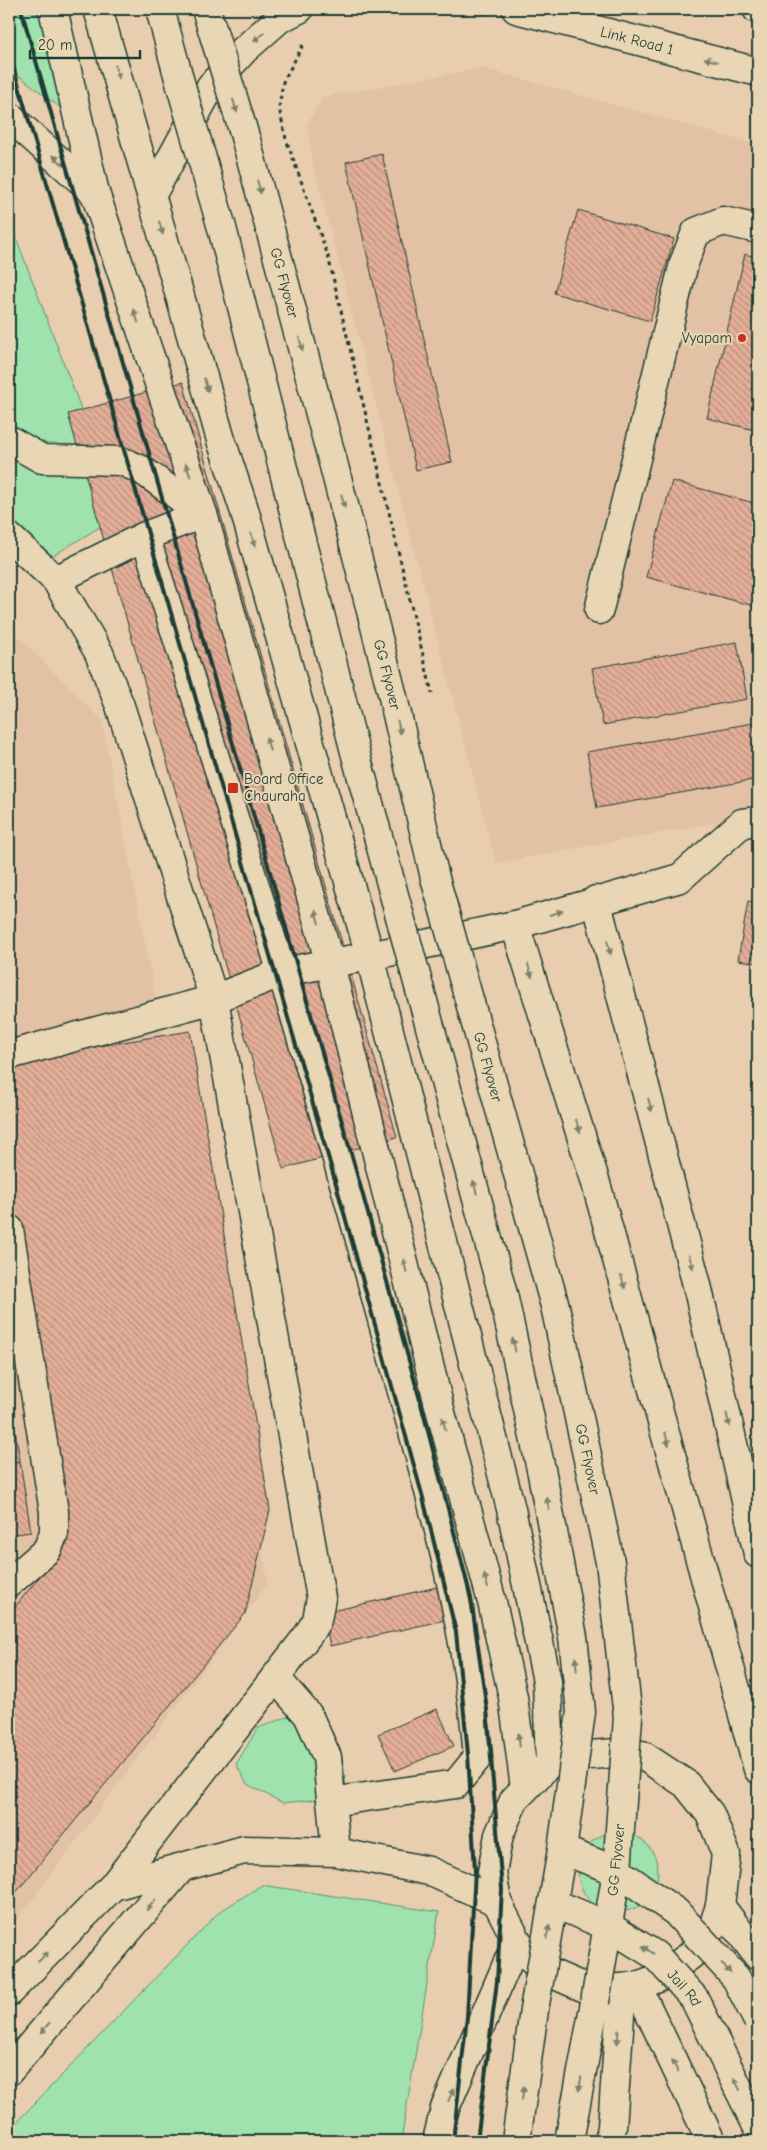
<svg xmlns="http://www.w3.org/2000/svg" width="767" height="2150" font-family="'Comic Neue',sans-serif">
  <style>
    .built { fill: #e3c1a5 }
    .grass { fill: #9fe2ad; stroke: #5f9070 }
    .building { fill: url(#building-back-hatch); stroke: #1f3d34 }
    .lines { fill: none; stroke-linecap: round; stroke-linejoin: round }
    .minor-casing { stroke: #1f3d34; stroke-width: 31 }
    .major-casing { stroke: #1f3d34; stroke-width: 31 }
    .path { stroke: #1f3d34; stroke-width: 3; stroke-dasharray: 4 4; stroke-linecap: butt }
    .minor { stroke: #e9d6b4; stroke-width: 28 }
    .major { stroke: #e9d6b4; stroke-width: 28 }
    .rail { stroke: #1f3d34; stroke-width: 4 }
    .major-bridge-casing { stroke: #1f3d34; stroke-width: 31; stroke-linecap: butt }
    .major-bridge { stroke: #e9d6b4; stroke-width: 28 }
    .oneway { fill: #7a826e }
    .poi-dot { fill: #c8321e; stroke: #e9d6b4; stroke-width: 2 }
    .labels { text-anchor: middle; stroke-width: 4; stroke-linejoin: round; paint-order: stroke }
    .street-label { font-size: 15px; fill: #1f3d34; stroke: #e9d6b4 }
    .poi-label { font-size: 15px; fill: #1f3d34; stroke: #e9d6b4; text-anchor: end }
  </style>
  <defs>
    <pattern id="building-back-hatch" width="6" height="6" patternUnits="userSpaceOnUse" patternTransform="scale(1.25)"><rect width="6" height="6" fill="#e4ae98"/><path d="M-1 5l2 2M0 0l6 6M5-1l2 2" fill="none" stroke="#b88f7d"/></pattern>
  </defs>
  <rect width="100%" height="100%" fill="#e8ceae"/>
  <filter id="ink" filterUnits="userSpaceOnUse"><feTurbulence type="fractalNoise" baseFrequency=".02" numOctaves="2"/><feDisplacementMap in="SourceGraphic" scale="10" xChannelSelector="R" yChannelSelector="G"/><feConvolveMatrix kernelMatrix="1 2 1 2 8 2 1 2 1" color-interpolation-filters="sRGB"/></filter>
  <g filter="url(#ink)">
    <path class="built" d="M 482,68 L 758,145 L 758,815 L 496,863 L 312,160 L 307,124 L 323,97 Z
      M 9,627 L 102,720 L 268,1583 L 9,1931 Z"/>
    <path class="grass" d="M 23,9 L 41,15 L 75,119 L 22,78 L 9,72 L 9,13 Z
      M 9,219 L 121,514 L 46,560 L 9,527 Z
      M 297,1713 L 327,1725 L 343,1761 L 347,1796 L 283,1803 L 247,1784 L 236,1764 L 258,1728 Z
      M578 1872a40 40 0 1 1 80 0a40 40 0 1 1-80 0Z
      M 262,1885 L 439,1912 L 401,2141 L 9,2141 L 9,2130 L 219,1912 Z"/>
    <path class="building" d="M 382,154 L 452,462 L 416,470 L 346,162 Z
      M 578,210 L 674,239 L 650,321 L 554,293 Z
      M 745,254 L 758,258 L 758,431 L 707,418 Z
      M 183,382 L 397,1137 L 283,1169 L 68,414 Z
      M 672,481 L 758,504 L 758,607 L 646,577 Z
      M 737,642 L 747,699 L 603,725 L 592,668 Z
      M 753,723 L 758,750 L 758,779 L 597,808 L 587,752 Z
      M 748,901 L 758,903 L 758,963 L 738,960 Z
      M 190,1031 L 270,1510 L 245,1614 L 9,1901 L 9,1614 L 68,1542 L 9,1195 L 9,1061 Z
      M 9,1392 L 20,1461 L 9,1463 Z
      M 20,1461 L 31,1532 L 9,1535 L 9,1463 Z
      M 437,1587 L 445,1620 L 330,1646 L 323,1613 Z
      M 437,1709 L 454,1746 L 395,1771 L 378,1734 Z"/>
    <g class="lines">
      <defs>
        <path id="minor" d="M 9,440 L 42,459 L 121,461 L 142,470 L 203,514
          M 145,536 C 227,795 310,1054 381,1316 C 421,1461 466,1607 478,1757 L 456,1784 L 331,1802
          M 9,537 L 56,580 L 99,653 L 120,706 L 214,999 L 321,1598 L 317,1620 L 308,1635 L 113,1886
          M 56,580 L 145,536 L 203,514
          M 599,610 L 684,263 L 696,232 L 723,221 L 758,229
          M 596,900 L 697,1285 L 758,1554
          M 515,925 L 595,1180 L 758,1769
          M 9,1055 L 214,999 L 283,972 L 370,956 L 515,925 L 680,878 L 742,823 L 758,821
          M 9,1229 L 54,1512 L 54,1533 L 47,1550 L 9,1583
          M 275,1677 L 308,1715 L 327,1757 L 336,1852
          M 9,1992 L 113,1886 L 244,1850 L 336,1852 L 429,1871 L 497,1902
          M 9,2071 L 182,1867"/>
        <g id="major">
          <path d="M 53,9 L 95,193 L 203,514 L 330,964 L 440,1409 L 492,1602 L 513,1697 L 525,1788"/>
          <path d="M 98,9 L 221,440 L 244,509 L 370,956 L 511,1509 L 547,1681 L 550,1763"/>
          <path d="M 160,9 L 181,86"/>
          <path id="s1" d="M 516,9 L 758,72"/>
          <path d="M 757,9 L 758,9"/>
          <path d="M 9,116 L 95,193"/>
          <path d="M 152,194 L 211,86 L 244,50 L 279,19 L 299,9"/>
          <path d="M 616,1753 L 642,1755 L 686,1784 L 710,1814 L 726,1854 L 720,1906 L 714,1924 L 691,1955 L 661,1977 L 637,1986 L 622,1988 L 585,1988 L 539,1968 L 517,1941 L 497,1902 L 492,1872 L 499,1835 L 514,1800 L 550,1763 L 577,1756 Z"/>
          <path d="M 720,1906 L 758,1956"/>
          <path d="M 637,1986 L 711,2141"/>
          <path d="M 437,2141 L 445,2108 L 517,1941"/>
          <path d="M 569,2141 L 595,2002"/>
          <path d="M 609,2141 L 612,2127 L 622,1988"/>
        </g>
      </defs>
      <use href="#minor" class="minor-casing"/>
      <use href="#major" class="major-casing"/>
      <path class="path" d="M 459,9 L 484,14
        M 303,45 L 283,82 L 279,108 L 286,139 L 328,256 L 432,693"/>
      <use href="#minor" class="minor"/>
      <use href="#major" class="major"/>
      <path class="rail" d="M 21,9 L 357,1174 L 420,1400 L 471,1598 L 487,1710 L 502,1889 L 497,1981 L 477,2141
        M 9,52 L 334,1177 L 423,1498 L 456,1632 L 468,1754 L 475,1870 L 467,2017 L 453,2141"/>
      <defs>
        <g id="major-bridge">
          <path id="s2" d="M 206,9 L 246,140 L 334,466 L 392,693 L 435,878 L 555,1306 L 610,1562 L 628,1717 L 617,1871 L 595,2002"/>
          <path d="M 181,86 L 222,228 L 355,752 L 503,1294 L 542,1474 L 573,1637 L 581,1712 L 562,1850 L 534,2010 L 516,2141"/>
          <path d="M 562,1850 L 617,1871 L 676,1912 L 736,1978 L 758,2021"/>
          <path id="s3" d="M 553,1903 L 608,1926 L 655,1955 L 694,1998 L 758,2128"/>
        </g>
      </defs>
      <use href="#major-bridge" class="major-bridge-casing"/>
      <use href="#major-bridge" class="major-bridge"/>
    </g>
    <defs><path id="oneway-solid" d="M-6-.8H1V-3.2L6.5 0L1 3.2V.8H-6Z" transform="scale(1.25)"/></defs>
    <g class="oneway">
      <use href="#oneway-solid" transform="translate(259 37) rotate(139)"/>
      <use href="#oneway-solid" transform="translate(711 60) rotate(-165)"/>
      <use href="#oneway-solid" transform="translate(117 72) rotate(74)"/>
      <use href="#oneway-solid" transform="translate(235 106) rotate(73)"/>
      <use href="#oneway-solid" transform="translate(58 160) rotate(-138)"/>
      <use href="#oneway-solid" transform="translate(259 187) rotate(75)"/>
      <use href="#oneway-solid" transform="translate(161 228) rotate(74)"/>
      <use href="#oneway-solid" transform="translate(136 316) rotate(-109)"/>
      <use href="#oneway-solid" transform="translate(301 344) rotate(75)"/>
      <use href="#oneway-solid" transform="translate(206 385) rotate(74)"/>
      <use href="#oneway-solid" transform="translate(188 470) rotate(-109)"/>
      <use href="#oneway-solid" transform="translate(343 501) rotate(76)"/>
      <use href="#oneway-solid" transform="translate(253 540) rotate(74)"/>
      <use href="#oneway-solid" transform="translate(399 727) rotate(77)"/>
      <use href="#oneway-solid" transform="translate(268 744) rotate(-106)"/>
      <use href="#oneway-solid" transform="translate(556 913) rotate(-17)"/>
      <use href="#oneway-solid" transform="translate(317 917) rotate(-106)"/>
      <use href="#oneway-solid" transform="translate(609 948) rotate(75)"/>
      <use href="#oneway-solid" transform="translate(530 971) rotate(73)"/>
      <use href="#oneway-solid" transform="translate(650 1105) rotate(75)"/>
      <use href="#oneway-solid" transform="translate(578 1126) rotate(73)"/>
      <use href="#oneway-solid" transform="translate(475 1187) rotate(-105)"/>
      <use href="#oneway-solid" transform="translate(691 1262) rotate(75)"/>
      <use href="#oneway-solid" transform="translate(405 1266) rotate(-104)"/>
      <use href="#oneway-solid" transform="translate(623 1282) rotate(74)"/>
      <use href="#oneway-solid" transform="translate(514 1345) rotate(-102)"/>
      <use href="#oneway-solid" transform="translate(728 1420) rotate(77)"/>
      <use href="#oneway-solid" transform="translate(444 1424) rotate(-105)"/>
      <use href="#oneway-solid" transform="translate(667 1439) rotate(74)"/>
      <use href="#oneway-solid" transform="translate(548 1504) rotate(-101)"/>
      <use href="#oneway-solid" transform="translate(486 1581) rotate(-105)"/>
      <use href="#oneway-solid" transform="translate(576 1664) rotate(-96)"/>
      <use href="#oneway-solid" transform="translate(519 1740) rotate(-97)"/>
      <use href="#oneway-solid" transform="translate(151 1905) rotate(130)"/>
      <use href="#oneway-solid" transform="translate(548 1932) rotate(-80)"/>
      <use href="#oneway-solid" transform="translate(648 1950) rotate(-148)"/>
      <use href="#oneway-solid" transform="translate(43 1957) rotate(-45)"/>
      <use href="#oneway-solid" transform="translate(726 1968) rotate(48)"/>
      <use href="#oneway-solid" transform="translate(45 2028) rotate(130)"/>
      <use href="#oneway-solid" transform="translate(618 2037) rotate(94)"/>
      <use href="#oneway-solid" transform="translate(675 2066) rotate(-116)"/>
      <use href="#oneway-solid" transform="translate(580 2084) rotate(100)"/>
      <use href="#oneway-solid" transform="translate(737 2084) rotate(-116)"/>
      <use href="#oneway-solid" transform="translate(523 2093) rotate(-82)"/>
      <use href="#oneway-solid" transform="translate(451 2095) rotate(-67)"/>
    </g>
  </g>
  <g class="poi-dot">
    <circle cx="742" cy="338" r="5"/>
    <rect x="227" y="782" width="12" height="12" rx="2.5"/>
  </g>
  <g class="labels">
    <g class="street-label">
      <text dy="5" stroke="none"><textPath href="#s1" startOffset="125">Link Road 1</textPath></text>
      <text dy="5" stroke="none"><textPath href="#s2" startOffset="285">GG Flyover</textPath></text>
      <text dy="5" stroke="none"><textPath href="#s2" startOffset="690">GG Flyover</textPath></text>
      <text dy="5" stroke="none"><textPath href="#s2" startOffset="1095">GG Flyover</textPath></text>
      <text dy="5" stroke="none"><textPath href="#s2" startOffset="1500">GG Flyover</textPath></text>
      <text transform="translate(616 1860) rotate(-84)" y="5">GG Flyover</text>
      <text dy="5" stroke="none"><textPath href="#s3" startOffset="159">Jail Rd</textPath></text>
    </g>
    <g class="poi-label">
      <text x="732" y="343">Vyapam</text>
      <text x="244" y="784" text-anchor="start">Board Office<tspan x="244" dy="17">Chauraha</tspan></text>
    </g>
  </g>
  <rect width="767" height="2150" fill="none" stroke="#e9d6b4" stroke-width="30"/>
  <rect x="15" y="15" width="737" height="2120" fill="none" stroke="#1f3d34" stroke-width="2" filter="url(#ink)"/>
  <path d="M30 50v8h110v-8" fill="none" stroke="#1f3d34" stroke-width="2.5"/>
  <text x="38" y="50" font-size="15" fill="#1f3d34" stroke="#e9d6b4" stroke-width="4" paint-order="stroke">20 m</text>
</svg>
